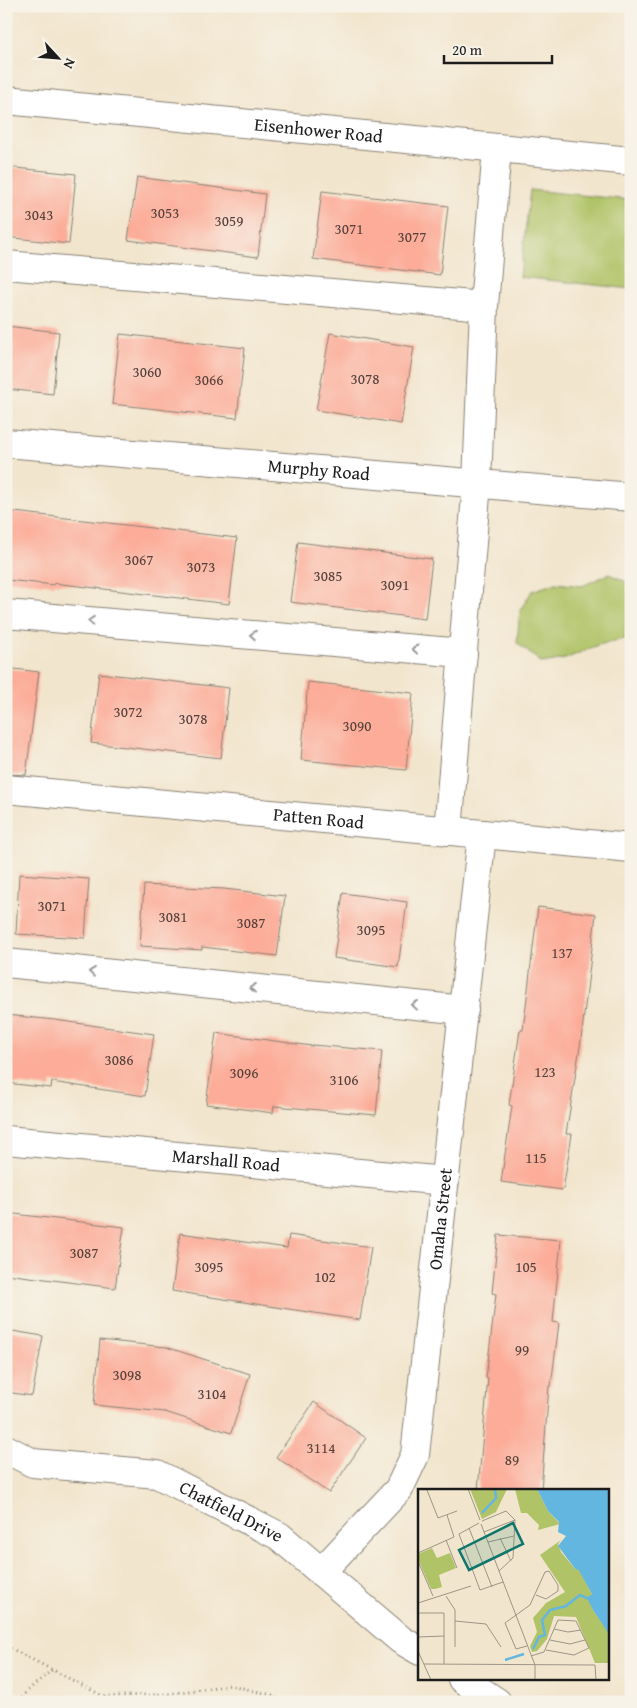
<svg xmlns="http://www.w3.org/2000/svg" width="637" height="1708" font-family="'Gentium Book Plus',serif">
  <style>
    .green { fill: #b0c367; stroke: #667042 }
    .building { fill: #fcac98 }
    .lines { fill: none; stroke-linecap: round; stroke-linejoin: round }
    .minor-casing { stroke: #878074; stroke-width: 30 }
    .path { stroke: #878074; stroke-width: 3; stroke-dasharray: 1 4; stroke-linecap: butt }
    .minor { stroke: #fff; stroke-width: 28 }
    .oneway { stroke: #999 }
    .labels { text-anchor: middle; stroke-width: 4.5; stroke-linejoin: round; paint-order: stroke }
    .number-label { font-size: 15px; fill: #54403b }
    .street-label { font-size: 18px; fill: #1c1c1c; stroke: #f7f3e8 }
    .inset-river { fill: none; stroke: #63b6df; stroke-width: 2.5 }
    .inset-road { fill: none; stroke: #9c9586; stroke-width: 1 }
    .view { fill: #0f766e; fill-opacity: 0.15; stroke: #0f766e; stroke-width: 2.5 }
    .inset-edge { fill: none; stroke: #1c1c1c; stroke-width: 2.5 }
  </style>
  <rect width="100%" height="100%" fill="#f7f3e8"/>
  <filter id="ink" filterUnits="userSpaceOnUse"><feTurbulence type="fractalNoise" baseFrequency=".02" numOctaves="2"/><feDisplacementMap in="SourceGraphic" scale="10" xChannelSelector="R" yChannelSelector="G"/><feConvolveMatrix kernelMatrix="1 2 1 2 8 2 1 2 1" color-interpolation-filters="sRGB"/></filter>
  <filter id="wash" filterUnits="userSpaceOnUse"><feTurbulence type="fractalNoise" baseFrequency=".0096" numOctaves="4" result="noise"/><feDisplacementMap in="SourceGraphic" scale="20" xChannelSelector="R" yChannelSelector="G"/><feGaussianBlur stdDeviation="1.12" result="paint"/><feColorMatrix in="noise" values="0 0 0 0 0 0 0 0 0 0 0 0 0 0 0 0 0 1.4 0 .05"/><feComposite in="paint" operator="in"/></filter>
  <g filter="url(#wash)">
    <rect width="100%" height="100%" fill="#f2e5cd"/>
    <path class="green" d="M 530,190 L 631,200 L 631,289 L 520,277 Z
      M 609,574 L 631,584 L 631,634 L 628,638 L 598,645 L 565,659 L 542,663 L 517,643 L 520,610 L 532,591 L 556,583 L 582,586 Z"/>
    <g id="blocks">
      <path class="building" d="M 6,167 L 76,174 L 69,244 L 6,237 Z
        M 137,177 L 265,194 L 258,257 L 128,240 Z
        M 322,191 L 448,206 L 440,275 L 313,259 Z
        M 6,326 L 59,332 L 53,394 L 6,389 Z
        M 330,333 L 414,347 L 401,424 L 316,410 Z
        M 120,334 L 245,348 L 237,418 L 112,404 Z
        M 6,511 L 237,538 L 229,604 L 54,583 L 54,585 L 6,580 Z
        M 298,542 L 432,559 L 425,619 L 290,602 Z
        M 6,668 L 39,672 L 26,775 L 6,774 Z
        M 99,673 L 229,688 L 221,758 L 91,743 Z
        M 308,682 L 413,693 L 406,770 L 301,760 Z
        M 19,874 L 89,879 L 85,938 L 16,934 Z
        M 144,885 L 224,889 L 285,896 L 277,956 L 202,947 L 202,950 L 140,946 Z
        M 343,893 L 407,902 L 398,967 L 334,958 Z
        M 538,907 L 596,914 L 581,1040 L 566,1134 L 572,1134 L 563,1190 L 501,1182 L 512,1106 L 509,1105 L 520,1030 L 523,1030 Z
        M 6,1015 L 55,1020 L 154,1034 L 145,1096 L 52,1082 L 51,1088 L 6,1083 Z
        M 216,1033 L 312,1046 L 312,1045 L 382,1051 L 376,1115 L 274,1106 L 273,1113 L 206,1104 Z
        M 6,1213 L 124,1227 L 115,1288 L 6,1274 Z
        M 180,1233 L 287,1248 L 289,1235 L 371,1247 L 360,1320 L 172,1291 Z
        M 498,1235 L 561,1240 L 553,1322 L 559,1323 L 551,1386 L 549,1386 L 541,1490 L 478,1490 L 488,1378 L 486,1378 L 496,1294 L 492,1293 Z
        M 6,1330 L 43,1336 L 32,1396 L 6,1392 Z
        M 100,1340 L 166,1347 L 250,1374 L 231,1433 L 165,1412 L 94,1405 Z
        M 314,1402 L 366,1438 L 329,1493 L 276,1457 Z"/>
    </g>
  </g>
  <g filter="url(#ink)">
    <use href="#blocks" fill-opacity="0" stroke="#878074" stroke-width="1"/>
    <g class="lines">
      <defs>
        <g id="minor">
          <path id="s1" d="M 6,100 L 631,161"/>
          <path d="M 6,265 L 484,306"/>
          <path id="s2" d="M 6,443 L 631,497"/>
          <path d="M 6,614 L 463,653"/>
          <path id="s3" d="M 6,789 L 631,848"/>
          <path d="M 448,831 L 477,483 L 484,306 L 497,148"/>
          <path d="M 6,963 L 464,1010"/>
          <path id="s4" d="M 6,1140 L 445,1181"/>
          <path id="s5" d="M 6,1449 L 33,1463 L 157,1474 L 279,1536 L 401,1640 L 420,1651"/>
          <path id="s6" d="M 321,1572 L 399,1489 L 415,1455 L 482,834"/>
          <path d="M 462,1679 L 497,1702"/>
        </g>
      </defs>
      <use href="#minor" class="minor-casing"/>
      <path class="path" d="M 6,1646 L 105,1697 L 168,1694 L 230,1685 L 272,1695 L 282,1702
        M 105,1697 L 107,1702
        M 19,1702 L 26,1692 L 53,1669"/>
      <use href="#minor" class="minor"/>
    </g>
    <defs><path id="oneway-chevron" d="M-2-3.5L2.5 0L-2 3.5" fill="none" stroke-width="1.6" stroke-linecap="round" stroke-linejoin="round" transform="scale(1.25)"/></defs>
    <g class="oneway">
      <use href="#oneway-chevron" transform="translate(91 621) rotate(-175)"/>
      <use href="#oneway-chevron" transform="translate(253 635) rotate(-175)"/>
      <use href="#oneway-chevron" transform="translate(415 649) rotate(-175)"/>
      <use href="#oneway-chevron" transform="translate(92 972) rotate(-174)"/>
      <use href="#oneway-chevron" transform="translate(253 988) rotate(-174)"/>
      <use href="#oneway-chevron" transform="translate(415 1005) rotate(-174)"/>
    </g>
  </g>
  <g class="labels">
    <g class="number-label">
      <text x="165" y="218">3053</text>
      <text x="39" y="220">3043</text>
      <text x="229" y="226">3059</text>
      <text x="349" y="234">3071</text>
      <text x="412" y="242">3077</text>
      <text x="147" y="377">3060</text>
      <text x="365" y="384">3078</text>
      <text x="209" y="385">3066</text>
      <text x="139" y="565">3067</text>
      <text x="201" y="572">3073</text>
      <text x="328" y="581">3085</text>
      <text x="395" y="590">3091</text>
      <text x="128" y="717">3072</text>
      <text x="193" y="724">3078</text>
      <text x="357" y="731">3090</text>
      <text x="52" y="911">3071</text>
      <text x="173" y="922">3081</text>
      <text x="251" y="928">3087</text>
      <text x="371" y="935">3095</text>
      <text x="562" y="958">137</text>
      <text x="119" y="1065">3086</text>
      <text x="545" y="1077">123</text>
      <text x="244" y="1078">3096</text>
      <text x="344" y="1085">3106</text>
      <text x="536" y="1163">115</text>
      <text x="84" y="1258">3087</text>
      <text x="209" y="1272">3095</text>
      <text x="526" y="1272">105</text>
      <text x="325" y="1282">102</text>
      <text x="522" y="1355">99</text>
      <text x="127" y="1380">3098</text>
      <text x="212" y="1399">3104</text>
      <text x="321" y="1453">3114</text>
      <text x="512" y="1465">89</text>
    </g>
    <g class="street-label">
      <text dy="6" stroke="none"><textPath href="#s1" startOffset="314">Eisenhower Road</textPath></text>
      <text dy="6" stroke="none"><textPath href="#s2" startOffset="314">Murphy Road</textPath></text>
      <text dy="6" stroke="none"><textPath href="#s3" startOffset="314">Patten Road</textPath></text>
      <text dy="6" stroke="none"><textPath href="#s4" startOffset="221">Marshall Road</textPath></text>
      <text dy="6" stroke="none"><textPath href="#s6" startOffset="389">Omaha Street</textPath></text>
      <text dy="6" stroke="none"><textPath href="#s5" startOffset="238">Chatfield Drive</textPath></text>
    </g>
  </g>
  <g transform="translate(418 1489)">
    <rect width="191" height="191" fill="#f2e5cd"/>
    <path d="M 52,0 L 89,0 L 78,23 L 64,30 ZM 97,0 L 119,0 L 130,22 L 142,35 L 120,41 L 121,36 L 109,24 L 103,24 ZM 143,51 L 140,55 L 143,63 L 158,81 L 160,79 L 174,105 L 171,111 L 175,121 L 191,144 L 191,174 L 177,174 L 158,128 L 136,127 L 129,150 L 119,162 L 114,163 L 112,157 L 119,143 L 115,129 L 128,114 L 147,103 L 122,66 ZM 14,59 L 19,69 L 32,64 L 38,79 L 21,86 L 24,98 L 17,100 L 13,100 L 0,70 L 0,65 Z" fill="#b0c367"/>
    <path d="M 119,0 L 191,0 L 191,145 L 175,121 L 169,109 L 174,105 L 160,80 L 158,81 L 140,57 L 148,47 L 140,43 L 141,33 L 130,22 Z" fill="#63b6df"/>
    <path class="inset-river" d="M 64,24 L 78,9 L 77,0M 115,160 L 121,148 L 127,146 L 124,131 L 132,121 L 148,117 L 162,106 L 171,110M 87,171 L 106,165"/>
    <path class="inset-road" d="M 50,0 L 62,31M 9,1 L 20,29 L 39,22M 64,32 L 88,22 L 97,31 L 95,69 L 81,82M 61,34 L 41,45 L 62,101 L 85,93M 63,35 L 117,176 L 117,191M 51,39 L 74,98M 66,43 L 97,31M 82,49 L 93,72M 28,51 L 39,79M 70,53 L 96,47M 0,64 L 36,48 L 29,26M 0,72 L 15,107M 28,107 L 37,121 L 37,158M 0,114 L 53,97M 0,124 L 26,124 L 26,175M 37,132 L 68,135 L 83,158M 136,140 L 150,143 L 163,141M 0,148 L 26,147M 132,151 L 152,155 L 167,151M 109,157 L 98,160 L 87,134 L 112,116 L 127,83 L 131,82 L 140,96 L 140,102 L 128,110 L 118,106M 0,162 L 13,191M 113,167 L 126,163 L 140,131 L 158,132 L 171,159 L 156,166 L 128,161M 6,175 L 177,176 L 178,191"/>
    <path class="view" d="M 95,34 L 105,55 L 51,81 L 41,61 Z"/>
    <rect width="191" height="191" class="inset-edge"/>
  </g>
  <rect width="637" height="1708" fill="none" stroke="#f7f3e8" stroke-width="25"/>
  <g transform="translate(58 58) rotate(116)" stroke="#f7f3e8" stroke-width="4" paint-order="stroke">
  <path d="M0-4L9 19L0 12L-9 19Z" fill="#1c1c1c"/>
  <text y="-8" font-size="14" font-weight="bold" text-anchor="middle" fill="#1c1c1c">N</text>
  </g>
  <path d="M444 55v8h108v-8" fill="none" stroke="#1c1c1c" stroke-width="2.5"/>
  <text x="452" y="55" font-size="15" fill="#1c1c1c" stroke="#f7f3e8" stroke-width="4" paint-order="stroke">20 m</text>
</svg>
